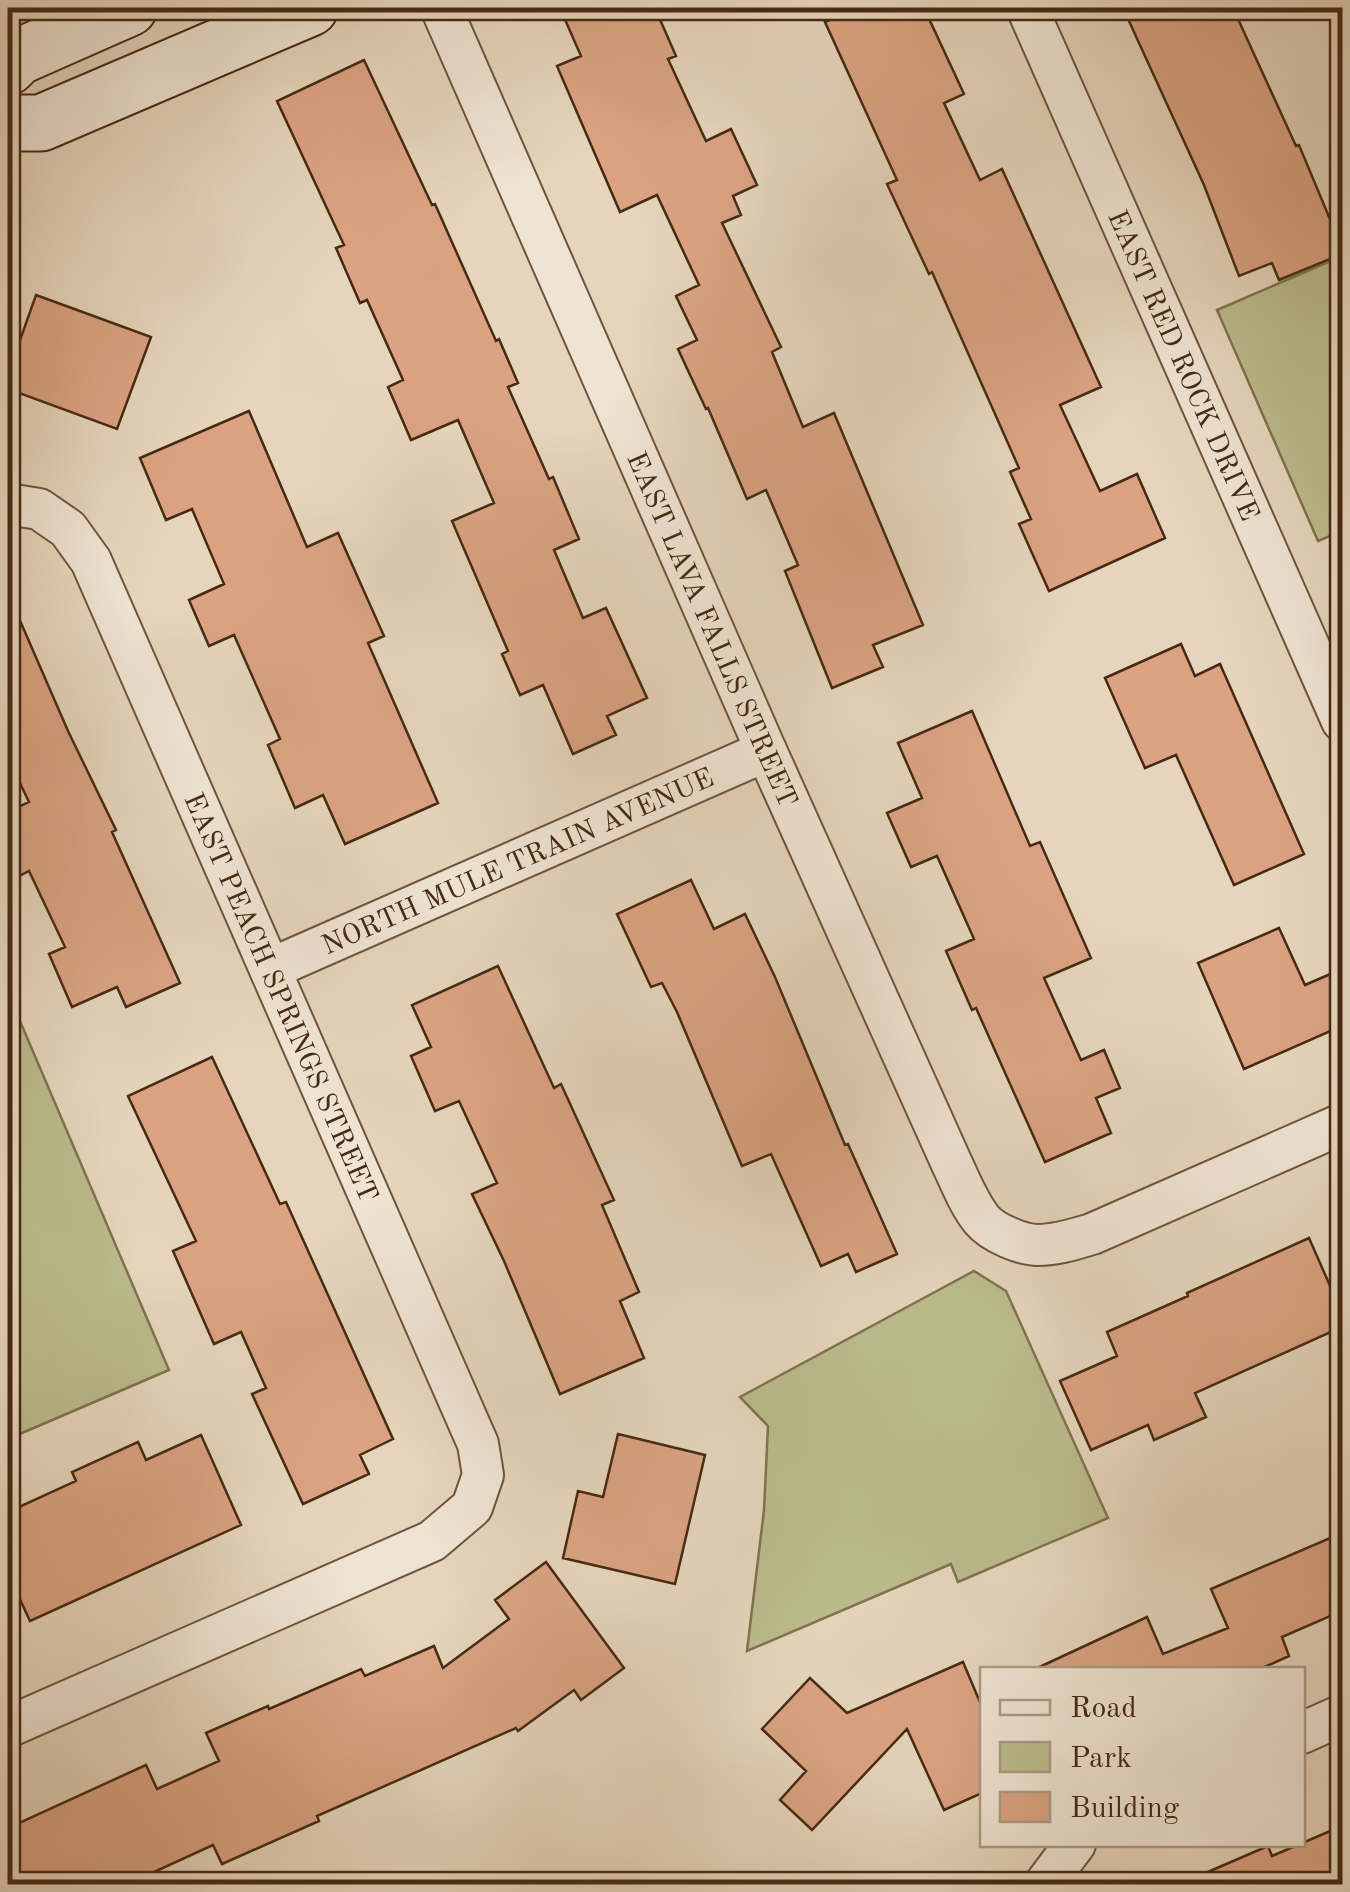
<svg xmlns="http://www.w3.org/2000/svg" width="1350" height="1892" font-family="'Old Standard TT',serif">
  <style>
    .green { fill: #bbbc8c; stroke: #807350; stroke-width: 2.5 }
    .building { fill: #dba382; stroke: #462a13; stroke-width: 2.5 }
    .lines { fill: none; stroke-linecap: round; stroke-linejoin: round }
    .street-casing { stroke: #6e553d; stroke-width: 44 }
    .secondary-casing { stroke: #462a13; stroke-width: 59 }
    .street { stroke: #efe4d3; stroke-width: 40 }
    .secondary { stroke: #efe4d3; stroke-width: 55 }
    .labels { text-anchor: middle; stroke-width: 8; stroke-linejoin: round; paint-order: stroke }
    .street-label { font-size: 28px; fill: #462a13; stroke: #efe4d3 }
  </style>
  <rect width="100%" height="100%" fill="#e6d5bc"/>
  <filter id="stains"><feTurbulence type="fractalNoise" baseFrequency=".002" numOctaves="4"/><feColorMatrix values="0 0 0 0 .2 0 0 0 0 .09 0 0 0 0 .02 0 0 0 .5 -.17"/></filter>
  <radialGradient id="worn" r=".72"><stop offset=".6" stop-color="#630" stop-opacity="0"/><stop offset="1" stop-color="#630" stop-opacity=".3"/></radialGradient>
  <path class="green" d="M 1342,256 L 1342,531 L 1318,541 L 1217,310 Z
    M 8,993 L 169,1370 L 8,1439 Z
    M 974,1271 L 1006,1291 L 1108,1518 L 958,1582 L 951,1564 L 747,1651 L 764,1510 L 768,1426 L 740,1397 Z"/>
  <path class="building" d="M 560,8 L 655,8 L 676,56 L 668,59 L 706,141 L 731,129 L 757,185 L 733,196 L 741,215 L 722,223 L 781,347 L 772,352 L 803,427 L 834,413 L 923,625 L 873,645 L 883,667 L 832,688 L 785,571 L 798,565 L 766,490 L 747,499 L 708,408 L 706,409 L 678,349 L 697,340 L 676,296 L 699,285 L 657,195 L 620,212 L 557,66 L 581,56 Z
    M 856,8 L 924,8 L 964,94 L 944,103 L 980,180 L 1002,169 L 1101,387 L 1060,405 L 1100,491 L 1137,474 L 1165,538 L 1049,591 L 1019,524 L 1031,519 L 1010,472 L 1019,468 L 932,272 L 929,274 L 887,184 L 897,180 L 825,22 Z
    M 1123,8 L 1233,8 L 1296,146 L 1299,145 L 1342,248 L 1342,254 L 1279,280 L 1272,263 L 1239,276 L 1204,185 Z
    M 364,60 L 432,205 L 435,204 L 496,341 L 499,339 L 518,383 L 508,387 L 549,479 L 553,477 L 579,539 L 554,550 L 583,618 L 606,608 L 647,698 L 607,716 L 616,735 L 573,754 L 543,685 L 520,695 L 502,654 L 508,651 L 452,521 L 494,503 L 458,420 L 411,440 L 388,387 L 403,380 L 367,300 L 360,303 L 336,248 L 344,245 L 277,101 Z
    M 36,295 L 151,337 L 117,429 L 8,389 L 8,374 Z
    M 249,411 L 307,547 L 338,533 L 384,636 L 368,643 L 438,803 L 345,844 L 323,795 L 295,808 L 268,745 L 280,739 L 234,635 L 209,646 L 189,600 L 224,584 L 192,509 L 166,520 L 140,458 Z
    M 8,593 L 68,731 L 116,830 L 112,832 L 180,983 L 126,1007 L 117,987 L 72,1007 L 49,954 L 65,947 L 29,871 L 8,882 L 8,812 L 29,802 L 8,758 Z
    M 1181,644 L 1195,676 L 1220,664 L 1304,854 L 1234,885 L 1176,755 L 1145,768 L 1105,678 Z
    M 972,711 L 1030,846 L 1040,842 L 1091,958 L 1044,978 L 1081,1060 L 1104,1050 L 1120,1088 L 1096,1098 L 1111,1133 L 1045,1162 L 976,1008 L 972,1010 L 946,951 L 974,939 L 937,856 L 911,867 L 887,813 L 922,798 L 898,743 Z
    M 691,880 L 714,929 L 745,914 L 775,977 L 845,1145 L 848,1144 L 897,1254 L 856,1272 L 848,1254 L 821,1266 L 771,1154 L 742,1166 L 677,1012 L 662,983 L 651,987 L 617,914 Z
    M 1279,928 L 1305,985 L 1342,969 L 1342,1026 L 1244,1069 L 1198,963 Z
    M 498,966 L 554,1088 L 561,1084 L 614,1200 L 602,1205 L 639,1292 L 620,1301 L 644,1358 L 560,1394 L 504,1261 L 472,1194 L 497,1183 L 459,1101 L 435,1111 L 411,1056 L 431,1047 L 412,1005 Z
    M 212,1057 L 280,1204 L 286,1202 L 393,1439 L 360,1455 L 369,1474 L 303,1504 L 252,1394 L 266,1388 L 241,1332 L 214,1344 L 173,1251 L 196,1241 L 128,1096 Z
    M 1309,1238 L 1342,1313 L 1342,1327 L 1195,1393 L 1206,1417 L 1154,1440 L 1148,1425 L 1091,1450 L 1060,1381 L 1117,1356 L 1107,1332 L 1188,1296 L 1187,1293 Z
    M 618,1434 L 705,1455 L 675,1584 L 563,1558 L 578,1491 L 603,1497 Z
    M 201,1435 L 241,1525 L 30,1621 L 18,1595 L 8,1600 L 8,1512 L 76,1481 L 72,1472 L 138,1442 L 146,1460 Z
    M 1342,1533 L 1342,1611 L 1282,1637 L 1289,1656 L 1258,1670 L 1033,1670 L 1147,1617 L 1163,1654 L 1228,1628 L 1211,1589 Z
    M 546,1562 L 624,1668 L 581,1700 L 574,1690 L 518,1731 L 516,1728 L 317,1816 L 319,1821 L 222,1864 L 213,1845 L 128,1884 L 8,1884 L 8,1828 L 146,1765 L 157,1789 L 219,1761 L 206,1733 L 268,1706 L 269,1709 L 361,1669 L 365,1676 L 434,1646 L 443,1668 L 509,1619 L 495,1600 Z
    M 963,1662 L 982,1707 L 982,1793 L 944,1810 L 907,1729 L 812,1830 L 780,1800 L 806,1771 L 762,1729 L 810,1678 L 847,1713 Z
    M 1342,1826 L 1342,1884 L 1180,1884 L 1268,1846 L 1272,1856 Z"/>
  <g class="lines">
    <defs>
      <g id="street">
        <path id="s1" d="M 441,8 L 764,746 L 952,1164 C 961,1183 969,1204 982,1220 C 993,1233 1022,1245 1038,1245 C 1057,1245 1075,1239 1092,1234 L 1342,1124"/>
        <path id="s2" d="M 1027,8 L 1342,721"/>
        <path id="s3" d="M 8,504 L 39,509 L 68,529 L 91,561 L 478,1444 L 483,1475 L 472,1507 L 432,1541 L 8,1727"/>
        <path id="s4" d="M 270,969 L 766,751"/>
        <path d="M 1302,1733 L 1342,1715"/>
        <path d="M 1045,1884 L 1075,1844"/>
      </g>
      <path id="secondary" d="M 8,67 L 18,57 L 129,8
        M 8,123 L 41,123 L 310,8"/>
    </defs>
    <use href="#street" class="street-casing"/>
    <use href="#secondary" class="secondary-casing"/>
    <use href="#street" class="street"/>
    <use href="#secondary" class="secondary"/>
  </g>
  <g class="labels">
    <g class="street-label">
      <text dy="10" stroke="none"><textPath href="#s2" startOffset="390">EAST RED ROCK DRIVE</textPath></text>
      <text dy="10" stroke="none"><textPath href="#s1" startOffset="678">EAST LAVA FALLS STREET</textPath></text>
      <text dy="10" stroke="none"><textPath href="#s4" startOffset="270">NORTH MULE TRAIN AVENUE</textPath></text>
      <text dy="10" stroke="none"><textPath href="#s3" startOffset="582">EAST PEACH SPRINGS STREET</textPath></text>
    </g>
  </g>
  <rect width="1350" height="1892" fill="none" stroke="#e6d5bc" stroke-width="40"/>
  <rect x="10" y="10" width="1330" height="1872" fill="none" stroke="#462a13" stroke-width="5"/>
  <rect x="20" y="20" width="1310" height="1852" fill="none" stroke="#462a13" stroke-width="2.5"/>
  <rect x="980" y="1667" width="325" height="180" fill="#efe4d3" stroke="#ab9a86" stroke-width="2.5"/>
  <rect x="1000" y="1700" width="50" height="15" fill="#efe4d3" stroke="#ab9a86" stroke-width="2.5"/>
  <text x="1070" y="1717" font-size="30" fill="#462a13">Road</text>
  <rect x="1000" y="1742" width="50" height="30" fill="#bbbc8c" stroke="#ab9a86" stroke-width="2.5"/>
  <text x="1070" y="1767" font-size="30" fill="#462a13">Park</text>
  <rect x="1000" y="1792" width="50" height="30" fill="#dba382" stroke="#ab9a86" stroke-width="2.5"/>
  <text x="1070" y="1817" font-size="30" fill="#462a13">Building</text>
  <rect width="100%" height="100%" filter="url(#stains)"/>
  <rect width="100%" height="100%" fill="url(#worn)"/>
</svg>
